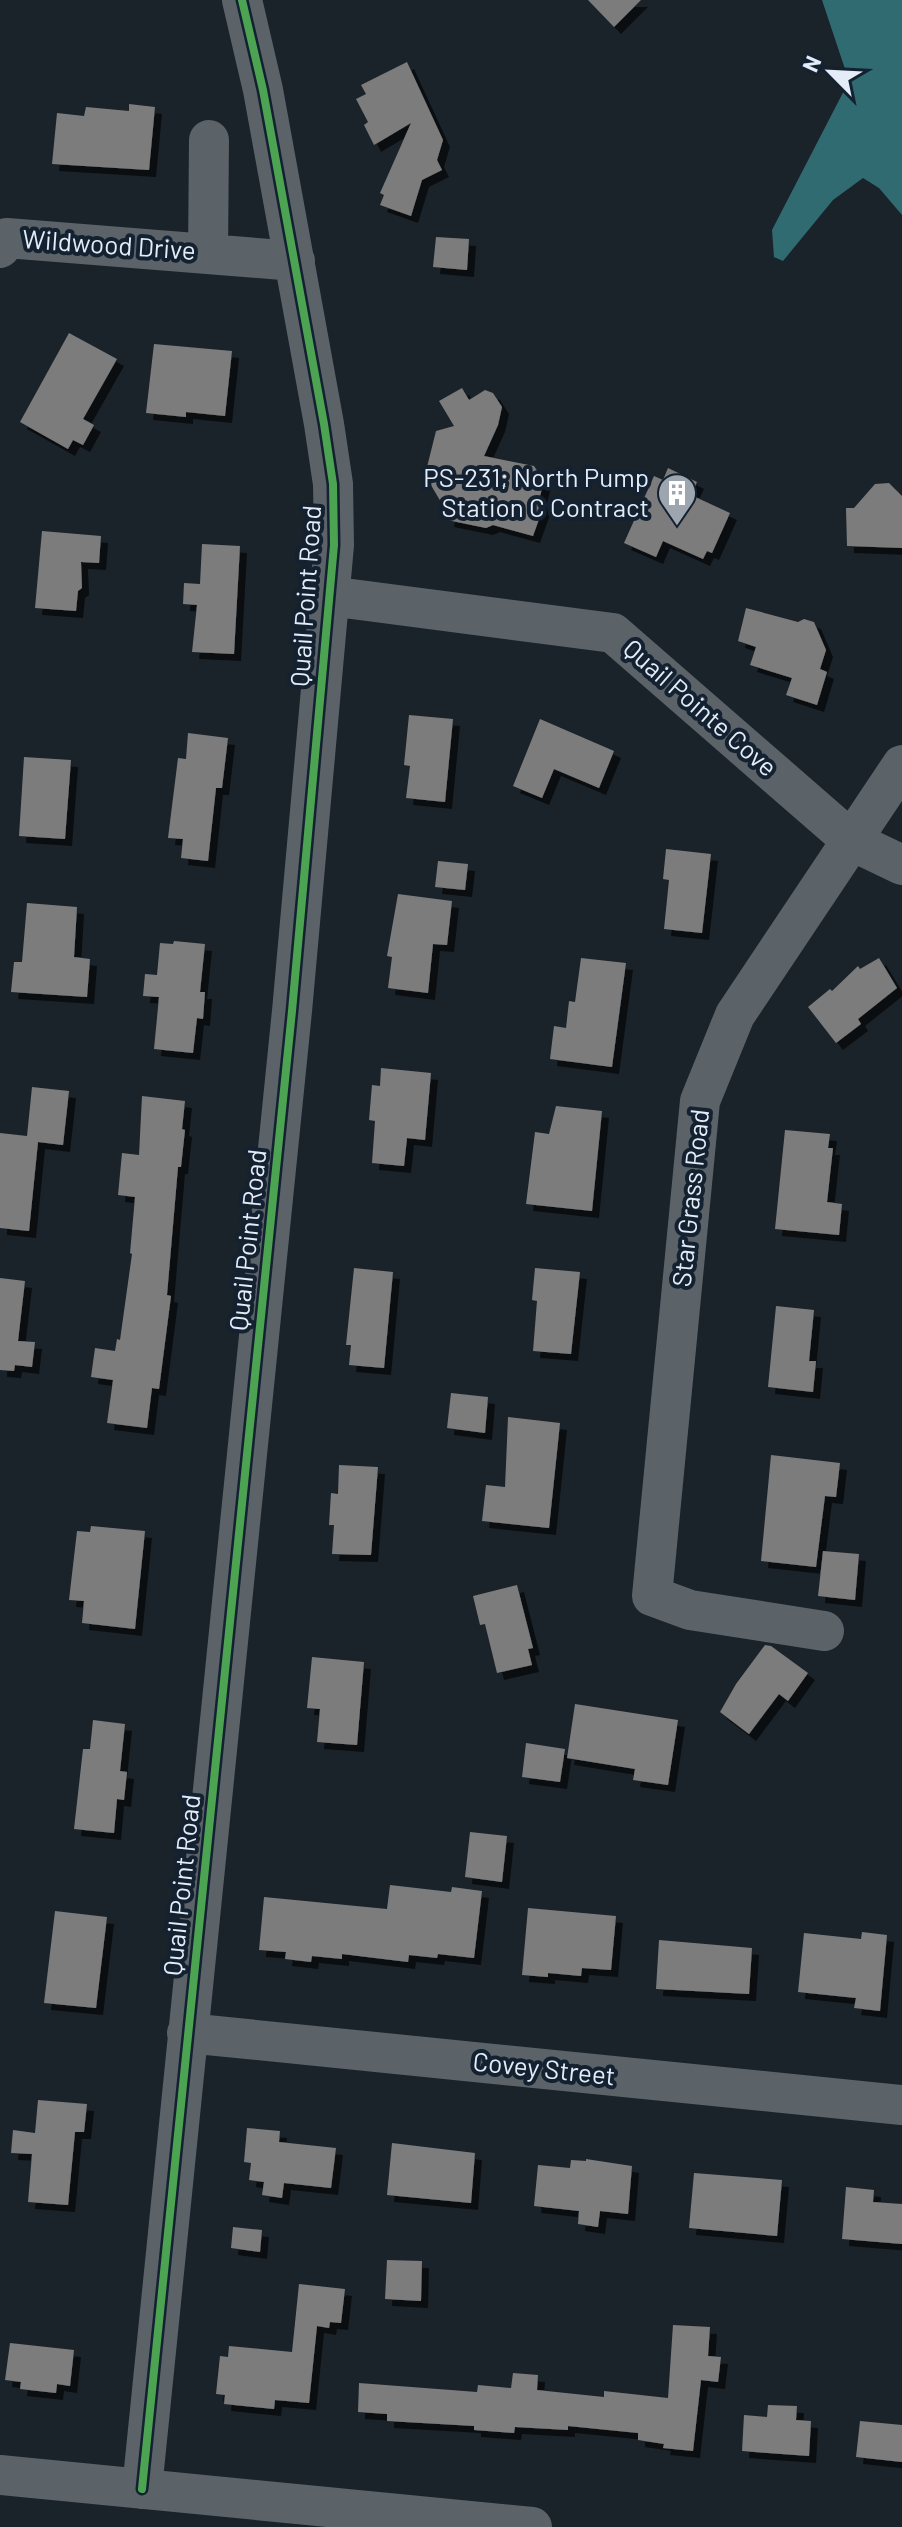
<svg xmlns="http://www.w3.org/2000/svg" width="902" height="2527" font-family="Barlow,sans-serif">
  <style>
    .water { fill: #316b72 }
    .building { fill: #7d7c7c; filter: url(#shadow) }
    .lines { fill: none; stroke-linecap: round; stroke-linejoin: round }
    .minor { stroke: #5b6268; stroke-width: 40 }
    .cycleway-casing { stroke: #132131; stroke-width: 13 }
    .cycleway { stroke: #4ca352; stroke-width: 8 }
    .labels { text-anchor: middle; stroke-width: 8; stroke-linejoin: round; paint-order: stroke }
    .street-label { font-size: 26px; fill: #e3ecf7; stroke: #132131 }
    .poi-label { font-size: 26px; fill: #e3ecf7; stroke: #132131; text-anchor: end }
  </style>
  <defs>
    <filter id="shadow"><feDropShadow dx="7" dy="7" stdDeviation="0" flood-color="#0009"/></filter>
  </defs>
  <rect width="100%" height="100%" fill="#1a222a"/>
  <path class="water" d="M 822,0 L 902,0 L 902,215 L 879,188 L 863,178 L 833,200 L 783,261 L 774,257 L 772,230 L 849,81 Z"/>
  <path class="building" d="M 588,0 L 641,0 L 614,27 Z
    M 407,62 L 443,140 L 437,160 L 442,170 L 422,180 L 411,216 L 380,205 L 384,195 L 380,193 L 411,123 L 374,145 L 364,125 L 368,122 L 356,99 L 366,94 L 361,85 Z
    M 129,104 L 155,107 L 149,170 L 52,164 L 57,113 L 84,116 L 86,107 L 129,111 Z
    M 436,237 L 469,239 L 467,270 L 433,267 Z
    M 69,333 L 117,359 L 83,419 L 94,425 L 83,445 L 73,440 L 68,449 L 20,422 Z
    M 154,344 L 232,351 L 225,416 L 186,412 L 186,417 L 146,413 Z
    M 462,388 L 469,400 L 485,390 L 493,393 L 502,407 L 498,425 L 484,456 L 534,466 L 544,481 L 539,500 L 543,508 L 533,536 L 493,525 L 486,528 L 447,520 L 448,514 L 425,475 L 436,431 L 454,426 L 439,401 Z
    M 668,468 L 697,482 L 691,495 L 730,513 L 712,553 L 707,551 L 703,559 L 663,541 L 656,557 L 624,543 L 654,476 L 663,480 Z
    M 889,483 L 902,496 L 902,548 L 847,546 L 846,508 L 854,508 L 875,484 Z
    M 42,531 L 101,536 L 99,563 L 81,562 L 82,588 L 78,591 L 76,611 L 35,608 Z
    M 202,544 L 240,546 L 234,654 L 192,652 L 197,605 L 183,604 L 184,583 L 200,584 Z
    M 746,608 L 798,622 L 804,619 L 814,622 L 826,650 L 820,669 L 827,672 L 817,705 L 786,695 L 792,678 L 750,665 L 756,647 L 738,641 Z
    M 409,715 L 453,719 L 445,802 L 406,798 L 410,766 L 404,765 Z
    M 540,719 L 614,751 L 599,788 L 554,769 L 542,798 L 513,786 Z
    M 188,733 L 228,738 L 222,788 L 216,788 L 208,861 L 181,858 L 183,839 L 168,838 L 178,758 L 186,759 Z
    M 24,757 L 71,760 L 65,839 L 19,836 Z
    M 666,849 L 711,854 L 702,933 L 664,929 L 669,880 L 663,879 Z
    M 438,861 L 468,864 L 465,890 L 435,887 Z
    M 398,894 L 452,901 L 447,945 L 433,944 L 428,993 L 388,988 L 392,957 L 387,956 Z
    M 27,903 L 77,907 L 74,957 L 90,959 L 87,997 L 11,992 L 14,962 L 22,962 Z
    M 174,941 L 205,944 L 200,992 L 205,992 L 203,1019 L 197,1018 L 193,1053 L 154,1049 L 159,997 L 143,996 L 145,974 L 157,975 L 160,943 L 173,944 Z
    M 581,958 L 626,963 L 612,1067 L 550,1059 L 554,1026 L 566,1028 L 569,1001 L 575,1002 Z
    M 879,958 L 897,988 L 858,1019 L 861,1024 L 836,1043 L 808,1007 L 830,989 L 832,991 L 858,966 L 860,969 Z
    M 381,1068 L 431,1073 L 425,1140 L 407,1138 L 404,1166 L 372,1163 L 375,1121 L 369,1120 L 372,1085 L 380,1086 Z
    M 32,1087 L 69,1091 L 63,1145 L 38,1142 L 29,1231 L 0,1228 L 0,1133 L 27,1136 Z
    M 142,1096 L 185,1101 L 182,1129 L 185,1130 L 181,1167 L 178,1167 L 167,1295 L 171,1296 L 159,1389 L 152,1388 L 147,1428 L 107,1423 L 113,1380 L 91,1377 L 95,1348 L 115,1351 L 117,1339 L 120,1340 L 132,1254 L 130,1253 L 135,1197 L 118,1195 L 122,1153 L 139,1155 Z
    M 556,1106 L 602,1111 L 592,1211 L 526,1204 L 535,1132 L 549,1134 Z
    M 785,1130 L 830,1134 L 828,1148 L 833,1148 L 827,1202 L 842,1204 L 839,1235 L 775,1229 Z
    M 354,1268 L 393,1272 L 384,1368 L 349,1365 L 351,1345 L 346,1345 Z
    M 535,1268 L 580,1272 L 571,1354 L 533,1351 L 537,1301 L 532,1300 Z
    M 0,1278 L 25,1281 L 18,1341 L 35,1342 L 32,1367 L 15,1365 L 14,1371 L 0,1370 Z
    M 776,1306 L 814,1310 L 809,1361 L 816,1361 L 813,1392 L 768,1387 Z
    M 451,1393 L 488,1397 L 485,1433 L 447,1428 Z
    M 508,1417 L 560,1423 L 549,1528 L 482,1521 L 486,1485 L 505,1487 Z
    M 771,1455 L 840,1463 L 836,1497 L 825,1496 L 816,1567 L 761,1561 Z
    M 339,1465 L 378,1467 L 371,1555 L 332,1554 L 334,1525 L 329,1525 L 331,1493 L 338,1494 Z
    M 91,1526 L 145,1531 L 135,1629 L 82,1623 L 84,1601 L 69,1600 L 77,1531 L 90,1532 Z
    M 823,1551 L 859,1554 L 855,1600 L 818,1596 Z
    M 517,1585 L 533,1648 L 528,1649 L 532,1665 L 497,1673 L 485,1624 L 480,1625 L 473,1596 Z
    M 765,1645 L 771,1646 L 808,1673 L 788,1701 L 779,1694 L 749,1734 L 720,1712 L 736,1684 Z
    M 312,1657 L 364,1662 L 357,1745 L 317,1742 L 320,1709 L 307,1708 Z
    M 575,1704 L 678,1720 L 668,1785 L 633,1780 L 635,1769 L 567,1758 Z
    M 93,1720 L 125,1724 L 120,1771 L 127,1772 L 124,1800 L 117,1799 L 114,1833 L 74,1829 L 83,1749 L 90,1749 Z
    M 526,1743 L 565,1749 L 560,1782 L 522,1777 Z
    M 470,1832 L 507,1836 L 502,1882 L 465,1877 Z
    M 390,1885 L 451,1892 L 452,1887 L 482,1891 L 474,1958 L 438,1954 L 437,1958 L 409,1955 L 408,1962 L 342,1954 L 342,1959 L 312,1956 L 311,1962 L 285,1959 L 286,1952 L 259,1950 L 264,1897 L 387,1909 Z
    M 528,1908 L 616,1916 L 611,1970 L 582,1968 L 581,1976 L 548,1973 L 548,1977 L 522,1975 Z
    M 55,1911 L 107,1917 L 96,2008 L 44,2003 Z
    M 862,1932 L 887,1935 L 880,2011 L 854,2008 L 856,1998 L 798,1992 L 804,1933 L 861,1939 Z
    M 659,1940 L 752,1948 L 749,1994 L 656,1989 Z
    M 38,2100 L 87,2104 L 84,2132 L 75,2132 L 68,2205 L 28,2202 L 32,2154 L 11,2153 L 13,2130 L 35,2133 Z
    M 247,2128 L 280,2131 L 279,2142 L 336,2148 L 331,2188 L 284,2183 L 282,2198 L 262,2195 L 264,2182 L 249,2180 L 251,2163 L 244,2162 Z
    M 392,2143 L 475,2153 L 471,2203 L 387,2195 Z
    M 586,2159 L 632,2166 L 628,2214 L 600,2211 L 598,2227 L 578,2224 L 579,2211 L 534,2206 L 538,2165 L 570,2168 L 571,2160 L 586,2161 Z
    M 694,2173 L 782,2180 L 777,2236 L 689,2228 Z
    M 846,2187 L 874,2190 L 873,2202 L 902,2204 L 902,2244 L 842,2239 Z
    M 233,2227 L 262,2230 L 260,2252 L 231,2248 Z
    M 387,2260 L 422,2261 L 421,2301 L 385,2299 Z
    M 299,2284 L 345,2289 L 341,2323 L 330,2322 L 329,2328 L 317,2326 L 309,2403 L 275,2400 L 274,2409 L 224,2404 L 225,2395 L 216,2394 L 220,2356 L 228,2357 L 229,2346 L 292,2352 Z
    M 673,2325 L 710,2327 L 708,2356 L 721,2357 L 718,2382 L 701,2380 L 693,2451 L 663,2448 L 664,2444 L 638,2440 L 638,2433 L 568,2426 L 568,2430 L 515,2427 L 514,2433 L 474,2430 L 474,2426 L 387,2421 L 387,2414 L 358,2412 L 359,2383 L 477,2392 L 478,2385 L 511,2388 L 513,2373 L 538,2375 L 537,2390 L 604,2397 L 604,2391 L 668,2398 Z
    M 10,2343 L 74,2350 L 70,2386 L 57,2384 L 56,2393 L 20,2389 L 21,2382 L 5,2380 Z
    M 768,2405 L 797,2406 L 796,2420 L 811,2421 L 809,2456 L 742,2451 L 744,2415 L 767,2417 Z
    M 860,2421 L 902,2425 L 902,2462 L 856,2457 Z"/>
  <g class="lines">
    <path class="minor" d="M 0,248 L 7,238 L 295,261
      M 208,253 L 209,140
      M 329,596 L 613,633 L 852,841 L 902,865
      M 824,1631 L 690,1610 L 652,1596 L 700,1101 L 735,1015 L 902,765
      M 187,2033 L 902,2105
      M 0,2475 L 532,2527
      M 142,2489 L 292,1011 L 334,545 L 333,484 L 324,424 L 263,90 L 242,0"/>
    <defs>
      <path id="cycleway" d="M 142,2489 L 292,1011 L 334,545 L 333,484 L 324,424 L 263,90 L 242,0"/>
    </defs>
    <use href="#cycleway" class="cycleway-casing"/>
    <use href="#cycleway" class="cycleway"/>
  </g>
  <defs>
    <symbol id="building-pin" viewBox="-11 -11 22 30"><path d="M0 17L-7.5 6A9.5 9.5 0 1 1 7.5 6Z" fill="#9da5af" stroke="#132131"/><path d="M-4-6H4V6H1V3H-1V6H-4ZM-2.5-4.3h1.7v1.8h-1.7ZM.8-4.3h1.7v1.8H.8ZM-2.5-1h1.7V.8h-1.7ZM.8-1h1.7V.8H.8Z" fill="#fff"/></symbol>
  </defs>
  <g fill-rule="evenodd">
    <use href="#building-pin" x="655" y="471" width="44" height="60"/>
  </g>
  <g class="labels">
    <g class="street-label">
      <text transform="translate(109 245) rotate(4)" y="9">Wildwood Drive</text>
      <text transform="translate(306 596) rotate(-86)" y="9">Quail Point Road</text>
      <text transform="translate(700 708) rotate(41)" y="9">Quail Pointe Cove</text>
      <text transform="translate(691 1198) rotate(-84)" y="9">Star Grass Road</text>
      <text transform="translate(248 1240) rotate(-84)" y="9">Quail Point Road</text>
      <text transform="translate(182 1885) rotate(-84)" y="9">Quail Point Road</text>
      <text transform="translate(544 2069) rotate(6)" y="9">Covey Street</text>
    </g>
    <g class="poi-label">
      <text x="649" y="487">PS-231; North Pump<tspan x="649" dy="30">Station C Contract</tspan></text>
    </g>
  </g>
  <g transform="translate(830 72) rotate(294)" stroke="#132131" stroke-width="6" paint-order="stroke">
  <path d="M0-6L14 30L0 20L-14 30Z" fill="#e3ecf7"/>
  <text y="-12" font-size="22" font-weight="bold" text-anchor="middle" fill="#e3ecf7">N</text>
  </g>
</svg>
